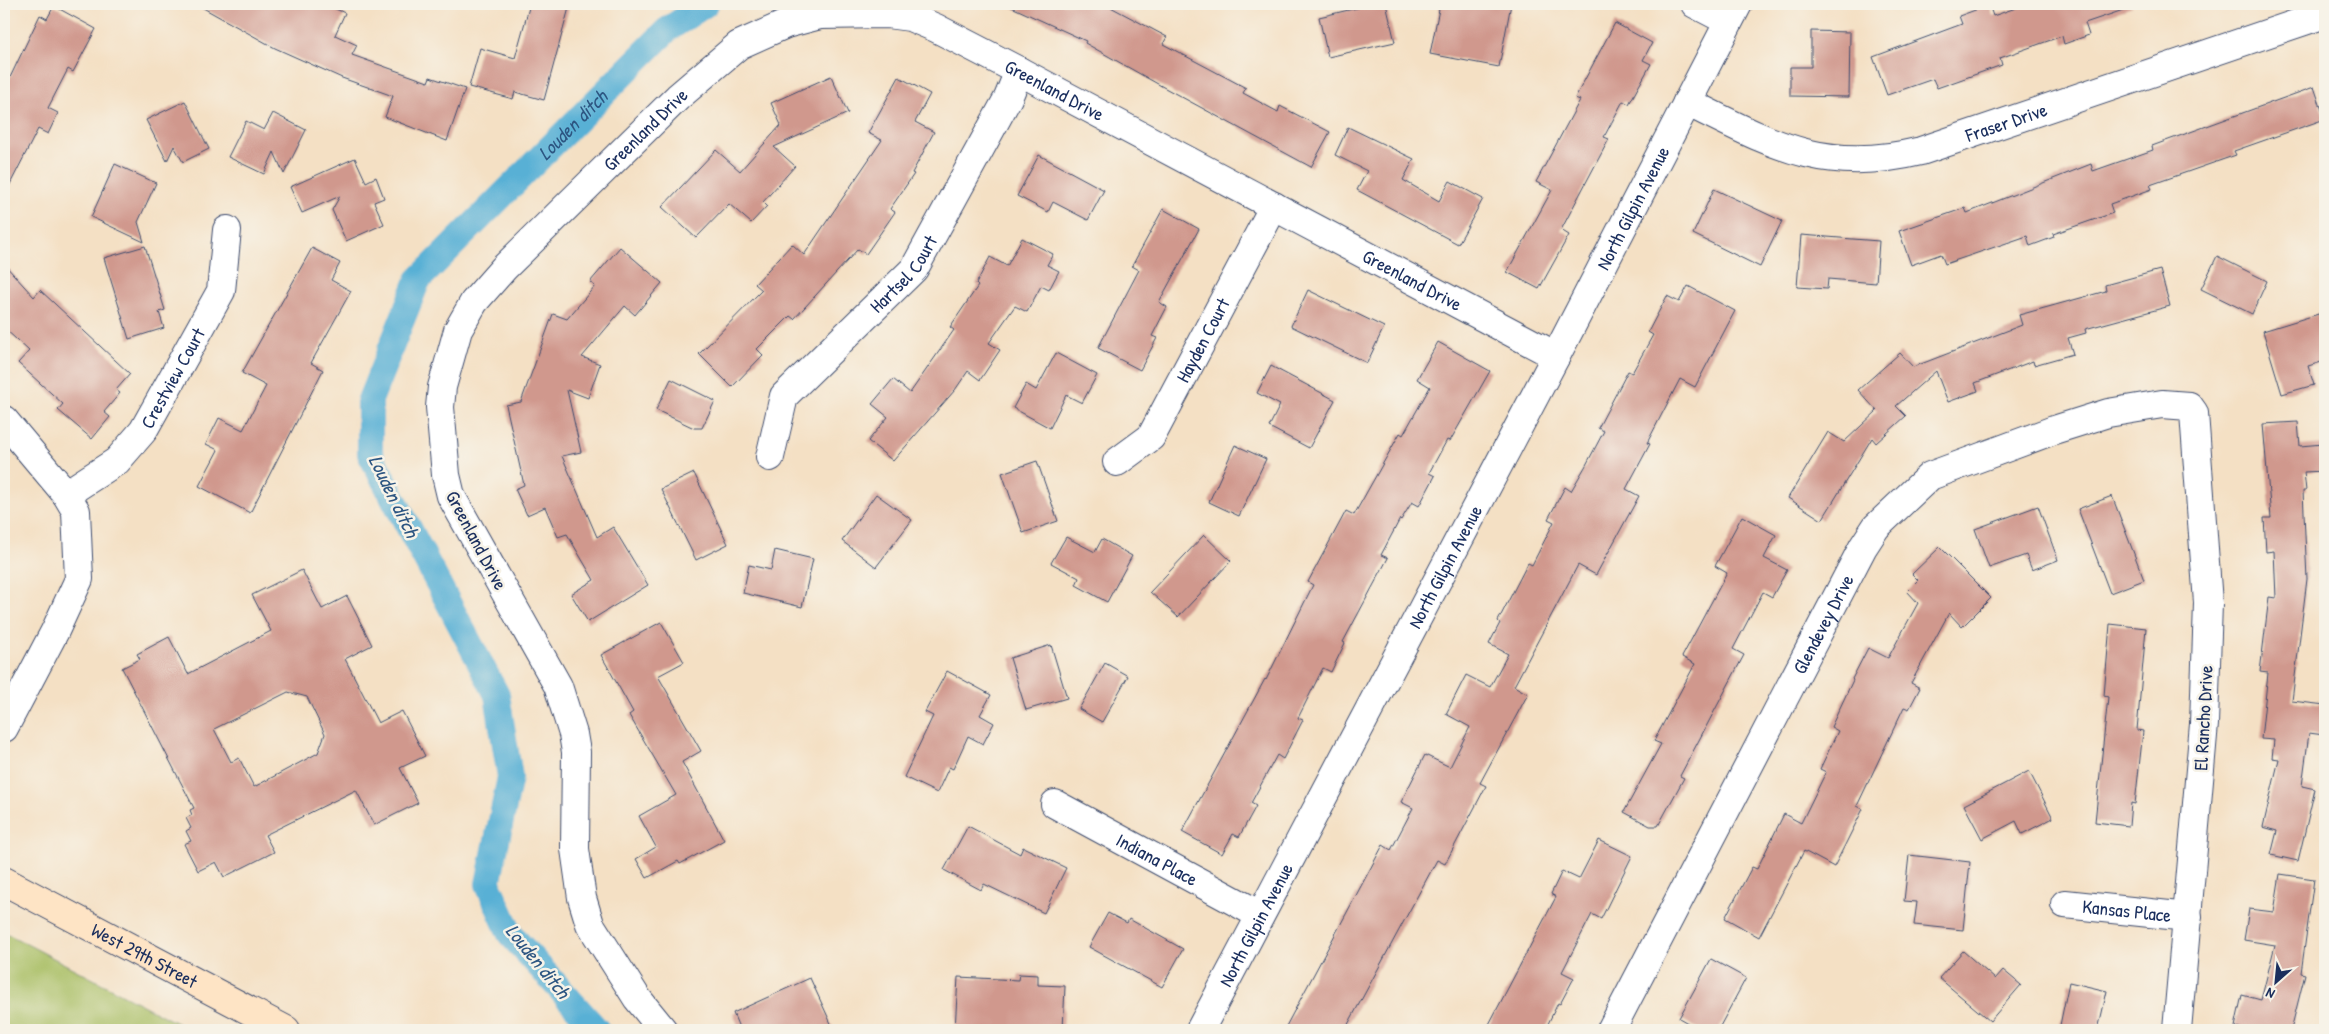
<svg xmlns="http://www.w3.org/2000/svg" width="2329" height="1034" font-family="'Patrick Hand',sans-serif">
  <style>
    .green { fill: #a8be63; stroke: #627660 }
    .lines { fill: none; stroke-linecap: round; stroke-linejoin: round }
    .canal { stroke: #58b0d5; stroke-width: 26 }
    .building { fill: #d0988d; fill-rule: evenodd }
    .minor-casing { stroke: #3c4a6d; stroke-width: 30 }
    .secondary-casing { stroke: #3c4a6d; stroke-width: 30 }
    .minor { stroke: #fff; stroke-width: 28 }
    .secondary { stroke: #fee4c5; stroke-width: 28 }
    .labels { text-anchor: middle; stroke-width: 5; stroke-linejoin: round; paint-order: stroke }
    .street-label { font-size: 19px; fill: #1b2f5e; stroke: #f7f3e8 }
    .water-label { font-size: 20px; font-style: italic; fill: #2d5682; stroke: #f7f3e8 }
  </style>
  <rect width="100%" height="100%" fill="#f7f3e8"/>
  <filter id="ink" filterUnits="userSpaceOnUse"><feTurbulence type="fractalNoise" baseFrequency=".02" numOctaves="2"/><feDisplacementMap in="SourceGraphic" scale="10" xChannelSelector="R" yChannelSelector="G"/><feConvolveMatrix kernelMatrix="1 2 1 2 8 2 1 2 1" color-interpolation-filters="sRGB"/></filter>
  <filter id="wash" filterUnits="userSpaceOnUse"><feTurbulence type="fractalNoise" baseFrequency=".0096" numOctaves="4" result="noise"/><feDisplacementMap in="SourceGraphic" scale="20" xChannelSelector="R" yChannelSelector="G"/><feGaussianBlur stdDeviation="1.12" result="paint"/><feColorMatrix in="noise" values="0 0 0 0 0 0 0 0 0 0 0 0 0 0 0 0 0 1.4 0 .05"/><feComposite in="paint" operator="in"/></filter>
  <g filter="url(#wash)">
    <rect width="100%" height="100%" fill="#f4e0c4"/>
    <path class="green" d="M 4,932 L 190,1030 L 4,1030 Z"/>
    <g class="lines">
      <path class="canal" id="s1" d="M 597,1030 L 510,934 L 488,884 L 510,777 L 497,695 L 370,454 L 370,400 L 418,280 L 667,30 L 706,4"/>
    </g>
    <g id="blocks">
      <path class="building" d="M 196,4 L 324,4 L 345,13 L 335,35 L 357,45 L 352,55 L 428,82 L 430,77 L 465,89 L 447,141 L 385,117 L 393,96 L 342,78 L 275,48 Z
        M 530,4 L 570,4 L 544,100 L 515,92 L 513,99 L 469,87 L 480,48 L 515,58 Z
        M 1005,4 L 1105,4 L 1167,37 L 1163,44 L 1246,88 L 1243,93 L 1278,112 L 1280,106 L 1330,132 L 1311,167 L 1165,88 L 1085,43 L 1086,41 Z
        M 1374,4 L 1386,4 L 1395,42 L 1328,57 L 1319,17 Z
        M 1440,4 L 1511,4 L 1499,67 L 1430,54 Z
        M 2027,4 L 2131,4 L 2132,7 L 2085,23 L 2089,35 L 2064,44 L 2062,36 L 2000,58 L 2002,65 L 1937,88 L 1933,79 L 1887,95 L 1873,57 L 1962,24 L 1959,16 L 1989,5 L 1993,16 Z
        M 54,6 L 96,29 L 73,72 L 68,69 L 48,108 L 58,113 L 48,134 L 38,129 L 4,196 L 4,90 L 40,15 L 47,19 Z
        M 1615,23 L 1652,43 L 1643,60 L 1651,64 L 1629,104 L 1623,101 L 1604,137 L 1609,139 L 1561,230 L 1569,235 L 1539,289 L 1507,272 L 1552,190 L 1536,182 L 1580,100 L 1575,98 Z
        M 1811,31 L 1850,32 L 1849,97 L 1790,96 L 1790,67 L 1811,67 Z
        M 831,76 L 848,113 L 774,147 L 795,166 L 763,202 L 767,206 L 751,223 L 729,204 L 696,238 L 662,207 L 716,150 L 740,171 L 781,125 L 771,103 Z
        M 899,77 L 930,94 L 915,122 L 934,132 L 912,173 L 914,174 L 890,209 L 895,212 L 866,254 L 858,249 L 794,319 L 790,316 L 757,349 L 763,355 L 732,387 L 699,354 L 762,290 L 755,284 L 792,244 L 804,255 L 882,140 L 868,133 Z
        M 2314,87 L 2325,119 L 2234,151 L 2236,155 L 2150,185 L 2152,189 L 2110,204 L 2113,213 L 2053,234 L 2054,237 L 2030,246 L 2027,236 L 1945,264 L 1941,254 L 1911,265 L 1899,231 L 1965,208 L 1967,213 L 2091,164 L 2093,171 L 2153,150 L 2152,146 Z
        M 185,101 L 209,149 L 183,162 L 174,146 L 167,161 L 146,120 Z
        M 273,113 L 306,130 L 284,174 L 274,152 L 264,174 L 228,157 L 246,121 L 264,130 Z
        M 1348,127 L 1414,159 L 1403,180 L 1439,201 L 1450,181 L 1483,199 L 1458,244 L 1357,190 L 1367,171 L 1335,155 Z
        M 1039,155 L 1104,190 L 1088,220 L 1053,202 L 1048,212 L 1017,196 Z
        M 355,158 L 366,182 L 376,177 L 384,198 L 374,202 L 384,224 L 346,241 L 332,210 L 340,196 L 302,213 L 290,187 Z
        M 115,164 L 156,183 L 138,222 L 144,242 L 91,217 Z
        M 1714,189 L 1782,221 L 1760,267 L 1693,234 Z
        M 1163,209 L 1199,229 L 1159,302 L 1167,307 L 1152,336 L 1157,338 L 1140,370 L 1098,348 L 1139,270 L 1132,266 Z
        M 1801,235 L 1879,241 L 1876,283 L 1828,279 L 1827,289 L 1797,287 Z
        M 1022,238 L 1053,254 L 1047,265 L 1059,271 L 1049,290 L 1041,286 L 1027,312 L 1015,306 L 989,343 L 1000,350 L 980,380 L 968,371 L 955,390 L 893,461 L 868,441 L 888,417 L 872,404 L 893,379 L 910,393 L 954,330 L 950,327 L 978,286 L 976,284 L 990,257 L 1007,266 Z
        M 145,246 L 165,310 L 159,312 L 164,328 L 129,339 L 104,258 Z
        M 620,247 L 662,283 L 635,315 L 625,306 L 582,357 L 600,364 L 588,398 L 567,390 L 581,452 L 562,456 L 597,537 L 613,527 L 648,585 L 588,622 L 571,594 L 594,580 L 567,534 L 558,537 L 545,507 L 527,515 L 515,489 L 524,485 L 506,405 L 521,402 L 553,314 L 567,319 L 595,286 L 590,282 Z
        M 312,248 L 340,263 L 331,280 L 351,291 L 311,363 L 323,370 L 250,513 L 199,486 L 218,450 L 206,444 L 219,418 L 243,430 L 266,386 L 242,373 Z
        M 2217,256 L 2267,281 L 2252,314 L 2201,289 Z
        M 4,264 L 34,297 L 40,290 L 130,374 L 116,390 L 120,393 L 104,412 L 110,417 L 92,439 L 58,410 L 63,404 L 18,363 L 29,351 L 4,328 Z
        M 2160,270 L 2170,306 L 2085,329 L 2086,333 L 2068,338 L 2073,354 L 2034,365 L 2033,361 L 1975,383 L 1978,391 L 1948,402 L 1936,371 L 1896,406 L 1906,416 L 1876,443 L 1872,438 L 1822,520 L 1788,498 L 1828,432 L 1844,442 L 1877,411 L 1858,390 L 1900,353 L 1913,367 L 2022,325 L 2019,315 L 2106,291 L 2105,285 Z
        M 1688,286 L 1735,311 L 1695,387 L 1680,379 L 1647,443 L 1650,444 L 1626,489 L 1639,496 L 1596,575 L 1578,565 L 1514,686 L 1528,694 L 1480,783 L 1486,786 L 1445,864 L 1437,860 L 1345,1030 L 1284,1030 L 1383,845 L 1391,850 L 1413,808 L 1401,802 L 1425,755 L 1450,767 L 1470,727 L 1446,714 L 1466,675 L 1490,687 L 1508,654 L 1489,644 L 1500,623 L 1498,621 L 1528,563 L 1532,565 L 1554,522 L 1548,519 L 1565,487 L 1571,491 L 1585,467 L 1604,431 L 1598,428 L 1628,371 L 1632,373 L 1653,335 L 1648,332 L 1667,296 L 1679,302 Z
        M 1308,290 L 1384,327 L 1367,363 L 1291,326 Z
        M 2325,312 L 2325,361 L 2308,366 L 2314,385 L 2282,394 L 2263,331 Z
        M 1438,342 L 1490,371 L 1450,441 L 1447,440 L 1429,473 L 1435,476 L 1419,506 L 1412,502 L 1401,520 L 1400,519 L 1381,555 L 1388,558 L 1343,642 L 1345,643 L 1331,672 L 1323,668 L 1298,718 L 1303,720 L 1283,759 L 1277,755 L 1251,803 L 1256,806 L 1239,837 L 1233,834 L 1222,854 L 1182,832 L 1265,679 L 1266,680 L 1313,585 L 1308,582 L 1346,511 L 1354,515 L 1400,433 L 1403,435 L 1430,387 L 1417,379 Z
        M 1056,353 L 1097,375 L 1082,403 L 1066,395 L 1050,428 L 1013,408 L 1026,384 L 1036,390 Z
        M 1271,366 L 1335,400 L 1309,448 L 1269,427 L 1280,405 L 1257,393 Z
        M 671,379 L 715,401 L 702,428 L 694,428 L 656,410 Z
        M 2298,422 L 2300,446 L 2323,444 L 2325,471 L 2304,472 L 2306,491 L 2303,491 L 2307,579 L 2292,701 L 2325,705 L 2325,723 L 2324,735 L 2309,733 L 2302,786 L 2315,789 L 2298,861 L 2271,855 L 2277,831 L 2263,827 L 2279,759 L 2272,758 L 2274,740 L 2261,739 L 2268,673 L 2260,672 L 2269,597 L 2276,598 L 2274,551 L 2266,552 L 2264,518 L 2271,518 L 2263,424 Z
        M 1235,445 L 1266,459 L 1239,516 L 1209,502 Z
        M 1037,461 L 1058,521 L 1023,533 L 1002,473 Z
        M 694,473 L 728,544 L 696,560 L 661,489 Z
        M 876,494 L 912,520 L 876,567 L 842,541 Z
        M 2112,496 L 2144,580 L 2110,593 L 2078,509 Z
        M 2038,506 L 2058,560 L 2032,570 L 2026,555 L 1989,568 L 1975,529 Z
        M 1742,516 L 1776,535 L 1764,558 L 1787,570 L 1772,597 L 1763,592 L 1733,649 L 1744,655 L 1680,776 L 1684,778 L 1658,826 L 1650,826 L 1624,812 L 1661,744 L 1654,741 L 1695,664 L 1682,657 L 1727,573 L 1715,566 Z
        M 1204,535 L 1231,561 L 1178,617 L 1150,592 Z
        M 1066,537 L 1095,552 L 1102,539 L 1132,556 L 1107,602 L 1076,585 L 1079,578 L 1051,563 Z
        M 1940,547 L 1991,598 L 1962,627 L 1949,613 L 1911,683 L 1920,688 L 1909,709 L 1904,707 L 1857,806 L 1863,809 L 1834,867 L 1804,851 L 1759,937 L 1725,918 L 1752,867 L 1757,869 L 1784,814 L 1801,823 L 1826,772 L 1820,769 L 1838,731 L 1831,727 L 1853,680 L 1852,679 L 1868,648 L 1888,658 L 1918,603 L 1907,591 L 1918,580 L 1912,574 Z
        M 775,550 L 813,559 L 802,607 L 743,593 L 749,565 L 771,570 Z
        M 302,570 L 322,609 L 347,596 L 372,645 L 345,659 L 378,723 L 402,711 L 425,756 L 400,768 L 418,803 L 374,825 L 356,790 L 265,835 L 274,852 L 224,877 L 216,862 L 198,871 L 184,844 L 191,841 L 186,831 L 191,828 L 186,818 L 192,815 L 190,810 L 194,808 L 122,668 L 140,659 L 137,654 L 169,637 L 188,674 L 271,631 L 252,595 ZM 288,692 L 307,697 L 325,734 L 318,753 L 254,787 L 239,758 L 231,762 L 214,729 Z
        M 661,622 L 684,662 L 658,676 L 701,751 L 682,762 L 724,840 L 680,864 L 678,861 L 647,878 L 636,859 L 656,847 L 639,816 L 676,795 L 629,715 L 633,712 L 601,655 Z
        M 2110,624 L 2146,628 L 2137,730 L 2143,731 L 2135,804 L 2131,803 L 2129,826 L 2095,822 L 2108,697 L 2104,696 Z
        M 1051,645 L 1067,698 L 1026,710 L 1010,658 Z
        M 1105,663 L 1128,676 L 1102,722 L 1079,709 Z
        M 947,671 L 991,695 L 980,715 L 994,723 L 983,744 L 968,736 L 953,769 L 949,767 L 937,793 L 904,777 L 933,716 L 925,712 Z
        M 2029,771 L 2053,818 L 2022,834 L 2016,821 L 1982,839 L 1964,805 Z
        M 968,826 L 1020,854 L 1023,847 L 1066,868 L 1044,913 L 984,884 L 981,890 L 944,870 Z
        M 1599,840 L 1632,856 L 1601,919 L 1592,914 L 1562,972 L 1574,978 L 1560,1004 L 1558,1003 L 1545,1030 L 1486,1030 L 1556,897 L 1551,894 L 1562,871 L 1579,879 Z
        M 1909,855 L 1970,862 L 1963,930 L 1914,925 L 1917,902 L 1904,901 Z
        M 2280,874 L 2314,879 L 2301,973 L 2305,974 L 2291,1030 L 2247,1030 L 2235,1027 L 2242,995 L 2261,1000 L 2275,945 L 2244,940 L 2249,909 L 2274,912 Z
        M 1108,913 L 1127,923 L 1129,919 L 1183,949 L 1162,987 L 1089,947 Z
        M 1963,951 L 1995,979 L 2003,970 L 2021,985 L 1990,1021 L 1939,978 Z
        M 1711,959 L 1746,978 L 1718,1030 L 1700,1030 L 1679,1018 Z
        M 1019,974 L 1038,975 L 1038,985 L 1065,986 L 1063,1030 L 955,1030 L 958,977 L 1018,980 Z
        M 810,978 L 834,1030 L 740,1030 L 733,1013 Z
        M 2069,982 L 2107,991 L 2098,1030 L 2059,1030 Z"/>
    </g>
  </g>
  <g filter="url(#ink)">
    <use href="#blocks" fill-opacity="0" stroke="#3c4a6d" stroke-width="1"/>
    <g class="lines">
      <defs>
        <g id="minor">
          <path d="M 1695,4 L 1728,21"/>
          <path id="s2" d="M 1687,102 C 1772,144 1823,175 1921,151 L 2325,14"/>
          <path d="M 4,420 L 66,494 L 76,511 L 79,579 L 55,631 L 4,728"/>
          <path id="s3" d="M 770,457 L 784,396 L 914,269 L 1008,98 L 1019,71"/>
          <path id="s4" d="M 1117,462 L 1151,437 L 1274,206"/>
          <path id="s5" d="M 66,494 L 117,461 L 143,431 L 221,291 L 227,230"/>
          <path id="s6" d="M 1055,804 L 1260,915"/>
          <path id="s7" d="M 2065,904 L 2188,917"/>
          <path id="s8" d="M 663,1030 L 637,998 L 590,924 L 582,898 L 575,849 L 576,752 L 573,734 L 558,686 L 451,496 L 446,475 L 440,407 L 442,387 L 458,330 L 474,302 L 504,268 L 678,97 L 739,45 L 786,24 L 820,15 L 887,14 L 910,17 L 936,28 L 1019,71 L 1556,356"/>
          <path id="s9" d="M 1200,1030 L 1556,356 L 1738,4"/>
          <path id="s10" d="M 1611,1030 L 1863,547 L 1876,527 L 1930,476 L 2054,430 L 2108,413 L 2162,404 L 2189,406 L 2194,413 L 2208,603 L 2204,724 L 2177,1030"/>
        </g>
        <g id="secondary">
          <path id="s11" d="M 4,881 L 286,1030"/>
        </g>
      </defs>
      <use href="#minor" class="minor-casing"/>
      <use href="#secondary" class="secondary-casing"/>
      <use href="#minor" class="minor"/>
      <use href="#secondary" class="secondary"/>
    </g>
  </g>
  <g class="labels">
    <g class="street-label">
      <text dy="7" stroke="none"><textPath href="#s8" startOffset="1499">Greenland Drive</textPath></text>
      <text dy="7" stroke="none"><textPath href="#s2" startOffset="336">Fraser Drive</textPath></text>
      <text dy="7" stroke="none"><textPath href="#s8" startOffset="1034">Greenland Drive</textPath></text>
      <text dy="7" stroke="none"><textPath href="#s9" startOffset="929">North Gilpin Avenue</textPath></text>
      <text dy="7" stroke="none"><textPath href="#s3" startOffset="234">Hartsel Court</textPath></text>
      <text dy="7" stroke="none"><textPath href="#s8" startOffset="1904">Greenland Drive</textPath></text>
      <text dy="7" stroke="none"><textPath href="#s4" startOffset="152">Hayden Court</textPath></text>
      <text dy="7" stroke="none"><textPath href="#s5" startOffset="161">Crestview Court</textPath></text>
      <text transform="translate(477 540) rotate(62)" y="7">Greenland Drive</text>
      <text dy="7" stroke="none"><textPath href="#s9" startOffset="524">North Gilpin Avenue</textPath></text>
      <text dy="7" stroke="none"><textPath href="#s10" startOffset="458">Glendevey Drive</textPath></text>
      <text transform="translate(2203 718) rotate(-87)" y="7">El Rancho Drive</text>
      <text dy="7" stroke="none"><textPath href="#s6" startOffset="116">Indiana Place</textPath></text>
      <text dy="7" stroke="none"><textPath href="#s7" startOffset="62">Kansas Place</textPath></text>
      <text dy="7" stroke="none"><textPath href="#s9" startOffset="119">North Gilpin Avenue</textPath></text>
      <text dy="7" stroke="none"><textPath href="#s11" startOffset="159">West 29th Street</textPath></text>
    </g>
    <g class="water-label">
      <text dy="7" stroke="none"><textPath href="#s1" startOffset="1051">Louden ditch</textPath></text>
      <text transform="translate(394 496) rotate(64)" y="7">Louden ditch</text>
      <text transform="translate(538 961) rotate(51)" y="7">Louden ditch</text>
    </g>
  </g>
  <rect width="2329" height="1034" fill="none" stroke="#f7f3e8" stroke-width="20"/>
  <g transform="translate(2276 982) rotate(207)" stroke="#f7f3e8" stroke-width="4" paint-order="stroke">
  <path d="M0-4L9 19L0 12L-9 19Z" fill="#1b2f5e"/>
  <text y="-8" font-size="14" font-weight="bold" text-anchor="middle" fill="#1b2f5e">N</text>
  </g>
</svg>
